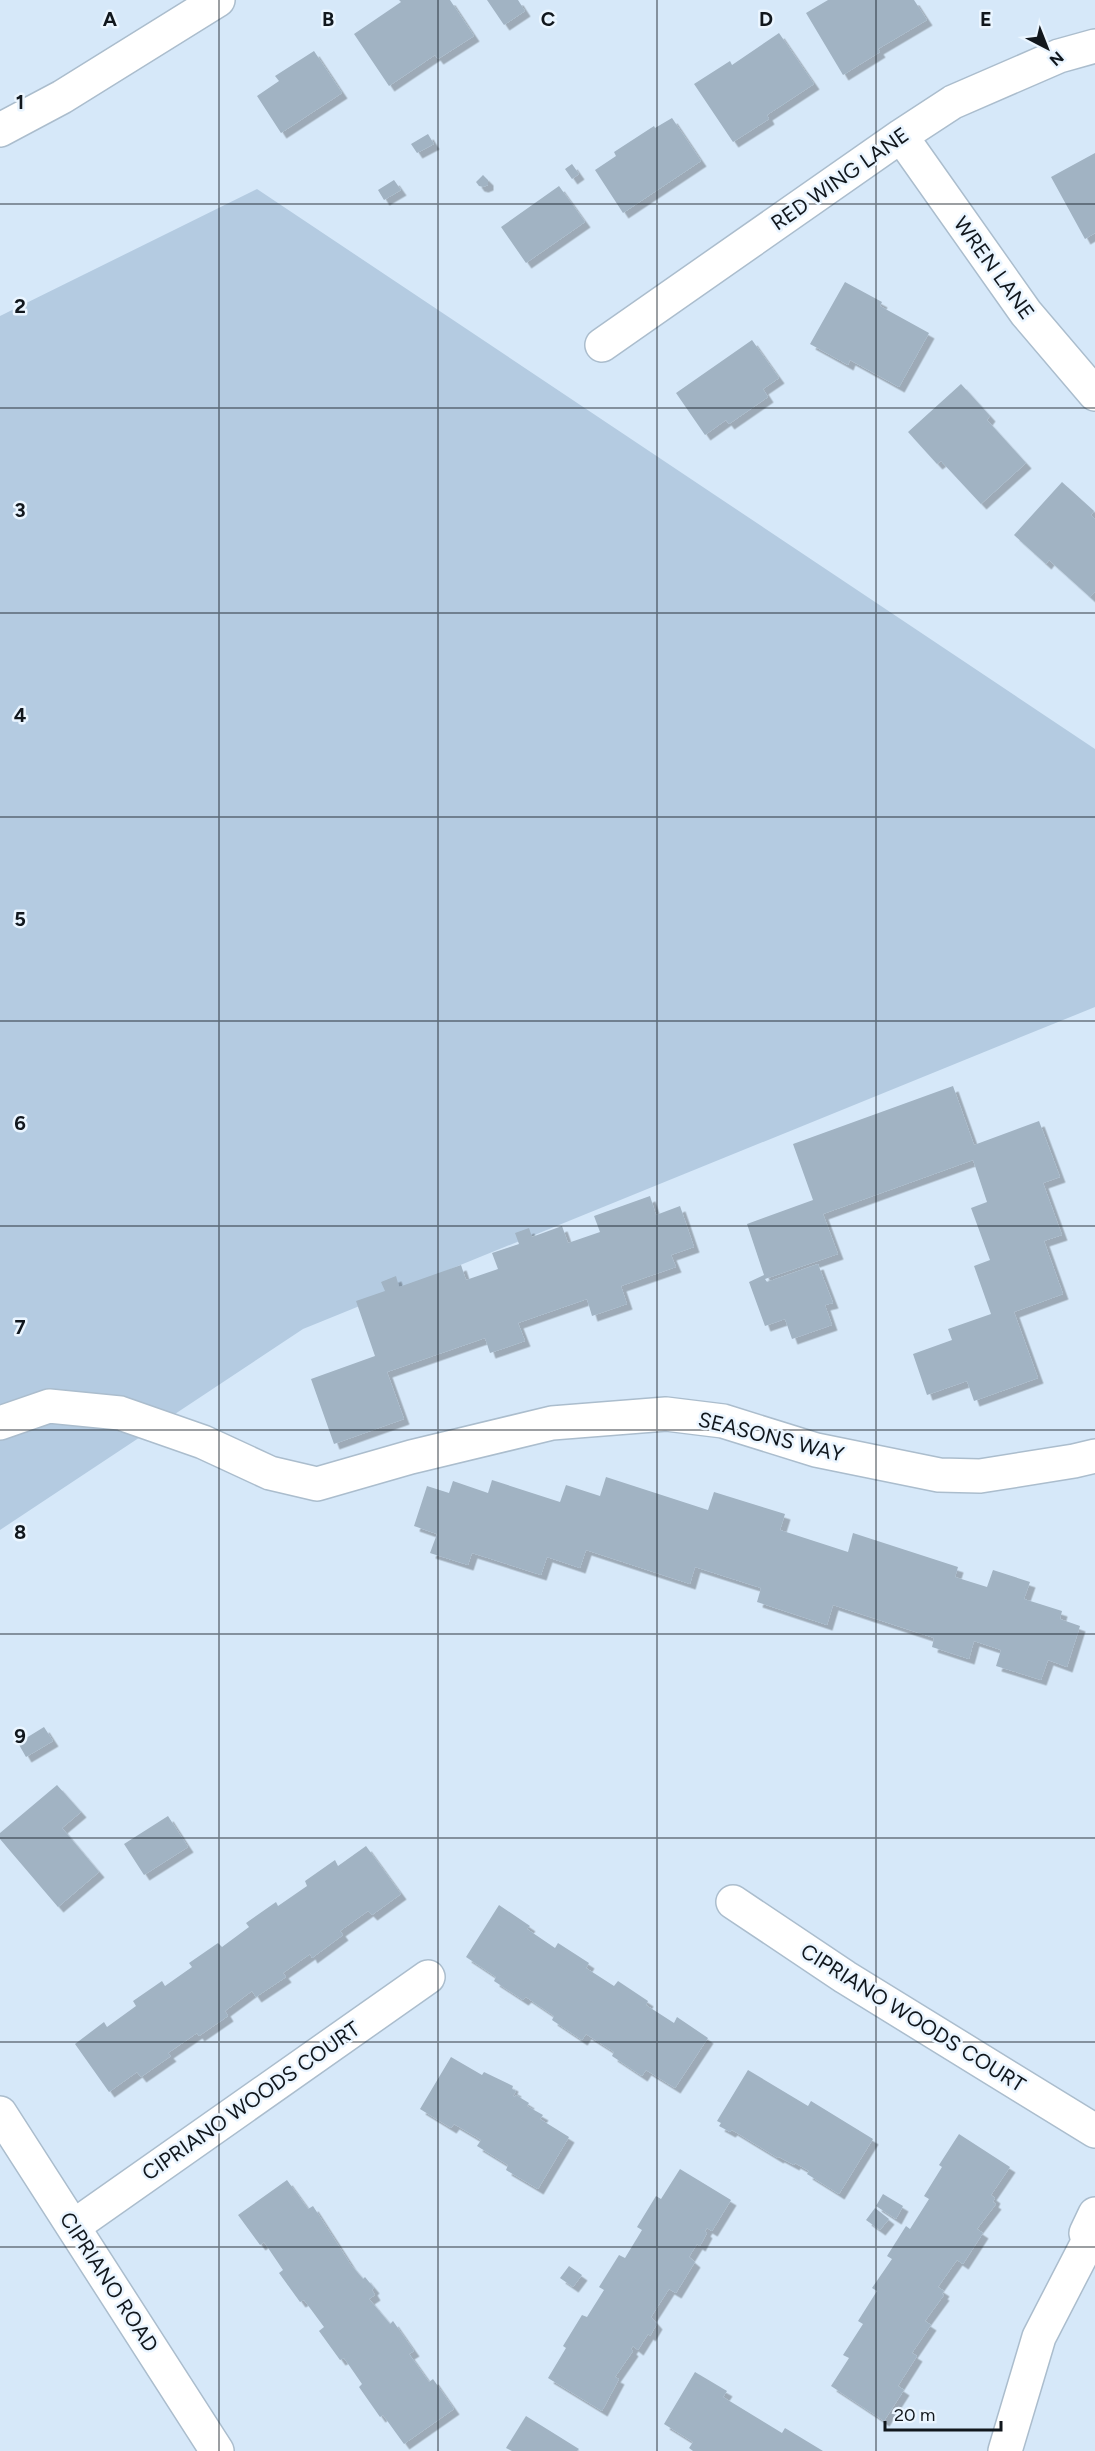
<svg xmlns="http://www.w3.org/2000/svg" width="1095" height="2451" font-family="Figtree,sans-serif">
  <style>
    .green { fill: #b4cbe1 }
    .building { fill: #a1b3c3; filter: url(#shadow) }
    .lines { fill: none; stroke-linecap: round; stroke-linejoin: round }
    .street-casing { stroke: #abbdcd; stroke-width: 36 }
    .secondary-casing { stroke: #abbdcd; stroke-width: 36 }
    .street { stroke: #fff; stroke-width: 33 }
    .secondary { stroke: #fff; stroke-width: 33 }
    .grid { fill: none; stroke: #11171d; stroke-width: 1.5; stroke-opacity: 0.55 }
    .labels { text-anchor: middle; stroke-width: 5; stroke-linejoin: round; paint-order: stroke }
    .street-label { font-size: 21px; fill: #11171d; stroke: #eaf5ff }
    .grid-label { font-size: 20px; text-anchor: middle; font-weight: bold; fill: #11171d; stroke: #eaf5ff; stroke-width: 5; stroke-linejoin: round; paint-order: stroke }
  </style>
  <defs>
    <filter id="shadow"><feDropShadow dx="5.5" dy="5.5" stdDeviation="0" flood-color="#0004"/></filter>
  </defs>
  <rect width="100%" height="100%" fill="#d6e8f9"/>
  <path class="green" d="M 257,189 L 1095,749 L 1095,1007 L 303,1329 L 0,1530 L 0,316 Z"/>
  <path class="building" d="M 399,0 L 450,0 L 474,36 L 438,59 L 435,55 L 389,86 L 354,34 L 401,2 Z
    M 487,0 L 518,0 L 525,11 L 504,25 Z
    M 828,0 L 914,0 L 927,20 L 878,49 L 880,52 L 843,75 L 806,13 Z
    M 779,33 L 814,84 L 767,115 L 769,119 L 733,142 L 694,84 L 730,61 L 732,65 Z
    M 314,51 L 342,93 L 281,133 L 257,96 L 279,81 L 275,76 Z
    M 672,118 L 701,161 L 623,213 L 595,170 L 616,156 L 614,152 L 654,126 L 655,128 Z
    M 428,134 L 434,144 L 417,153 L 411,144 Z
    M 1095,153 L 1095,233 L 1085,239 L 1051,177 Z
    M 572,164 L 579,174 L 572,179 L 565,169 Z
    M 483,175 L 488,180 L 488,185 L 483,187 L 479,186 L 476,182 Z
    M 394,180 L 401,190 L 384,200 L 378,190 Z
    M 559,186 L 585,222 L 526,263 L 501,227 Z
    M 845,282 L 882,302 L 880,306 L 929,333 L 899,387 L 850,360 L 848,365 L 810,344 Z
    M 752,340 L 779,378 L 763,389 L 768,397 L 729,424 L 726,420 L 705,435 L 676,393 Z
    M 961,384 L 990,416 L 987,420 L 1026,463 L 981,504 L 941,461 L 937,464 L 908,432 Z
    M 1062,482 L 1094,511 L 1091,515 L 1095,519 L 1095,592 L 1090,597 L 1049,560 L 1046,564 L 1014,535 Z
    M 953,1086 L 974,1145 L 1039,1121 L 1060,1177 L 1043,1183 L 1062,1235 L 1044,1241 L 1063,1294 L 1014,1312 L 1038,1378 L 974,1401 L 967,1381 L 927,1395 L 913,1354 L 952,1340 L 948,1329 L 991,1314 L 974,1266 L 990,1260 L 971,1208 L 987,1202 L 973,1160 L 823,1214 L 838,1254 L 765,1279 L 767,1282 L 818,1264 L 833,1303 L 825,1305 L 832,1325 L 792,1339 L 785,1319 L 765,1326 L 749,1282 L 764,1275 L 747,1224 L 813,1200 L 793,1144 Z
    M 650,1196 L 656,1215 L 680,1206 L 694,1247 L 671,1255 L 676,1267 L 621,1286 L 627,1304 L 592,1316 L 587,1299 L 518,1323 L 525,1341 L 490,1353 L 485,1338 L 387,1372 L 404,1419 L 334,1444 L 311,1379 L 375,1356 L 356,1301 L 385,1291 L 381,1282 L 396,1276 L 399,1287 L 461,1265 L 466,1280 L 498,1269 L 492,1253 L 519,1244 L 515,1233 L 529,1228 L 532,1237 L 562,1226 L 568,1243 L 600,1232 L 594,1216 Z
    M 606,1477 L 708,1510 L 714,1492 L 785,1514 L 780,1530 L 848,1552 L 853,1533 L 958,1567 L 955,1577 L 987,1587 L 993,1570 L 1030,1582 L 1024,1599 L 1062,1611 L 1060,1619 L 1080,1626 L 1067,1667 L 1048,1660 L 1041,1680 L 996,1666 L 1001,1650 L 974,1641 L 969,1659 L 932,1647 L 934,1638 L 833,1605 L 827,1625 L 757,1602 L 761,1588 L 695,1567 L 690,1584 L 586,1550 L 580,1568 L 547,1557 L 541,1575 L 472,1553 L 468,1565 L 430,1553 L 437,1534 L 414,1526 L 427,1486 L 449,1493 L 453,1481 L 488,1493 L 492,1480 L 560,1502 L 566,1485 L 600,1496 Z
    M 44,1727 L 53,1741 L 26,1757 L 18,1743 Z
    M 57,1785 L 81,1812 L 62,1828 L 99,1872 L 58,1907 L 0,1839 L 0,1833 Z
    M 168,1816 L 188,1847 L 144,1875 L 124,1844 Z
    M 366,1846 L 401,1894 L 372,1915 L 368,1911 L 340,1931 L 343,1935 L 312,1958 L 310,1954 L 283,1973 L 286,1977 L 256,1997 L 252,1991 L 225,2011 L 228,2016 L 199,2036 L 197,2033 L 168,2053 L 171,2056 L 141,2077 L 137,2072 L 109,2092 L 75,2044 L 104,2022 L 107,2027 L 136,2006 L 133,2001 L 162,1981 L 165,1986 L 192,1967 L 189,1963 L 218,1943 L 222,1947 L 249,1927 L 246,1923 L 276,1902 L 278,1906 L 307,1886 L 305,1881 L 335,1860 L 338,1866 Z
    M 499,1905 L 530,1926 L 527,1929 L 555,1948 L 558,1943 L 589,1963 L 586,1968 L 614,1986 L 618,1981 L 648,2001 L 646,2005 L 674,2023 L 677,2017 L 708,2038 L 675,2088 L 646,2070 L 642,2076 L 612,2056 L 614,2052 L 586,2034 L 582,2040 L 552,2020 L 554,2016 L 526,1997 L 523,2000 L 494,1981 L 496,1977 L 466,1957 Z
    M 451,2057 L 482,2075 L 484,2072 L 513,2086 L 512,2089 L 516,2091 L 513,2096 L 515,2097 L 516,2095 L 529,2103 L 527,2106 L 543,2115 L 540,2119 L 569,2137 L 538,2189 L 506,2170 L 508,2165 L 477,2146 L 481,2140 L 454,2124 L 451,2128 L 420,2109 Z
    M 748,2070 L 808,2106 L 811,2101 L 873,2139 L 839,2194 L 807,2174 L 809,2171 L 795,2163 L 794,2165 L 779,2157 L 778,2158 L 732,2130 L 730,2132 L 719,2126 L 721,2123 L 717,2121 Z
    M 959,2134 L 1010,2167 L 991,2195 L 995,2198 L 993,2202 L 996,2204 L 977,2229 L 983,2233 L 963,2264 L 957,2260 L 938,2287 L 944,2291 L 942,2294 L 944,2295 L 925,2321 L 931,2325 L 912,2353 L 917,2356 L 898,2386 L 904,2390 L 884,2421 L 831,2386 L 849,2358 L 843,2355 L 863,2324 L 858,2321 L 877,2291 L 872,2288 L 892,2259 L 887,2256 L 906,2226 L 910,2229 L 929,2199 L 924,2196 L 942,2167 L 939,2165 Z
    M 680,2169 L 731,2200 L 712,2231 L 707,2228 L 705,2231 L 707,2233 L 700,2246 L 697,2244 L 689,2257 L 695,2262 L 676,2293 L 669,2289 L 651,2317 L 657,2324 L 650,2336 L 648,2334 L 638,2350 L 633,2346 L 631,2349 L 633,2351 L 615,2377 L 619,2379 L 602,2411 L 548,2378 L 566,2348 L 563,2346 L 582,2315 L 587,2317 L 604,2290 L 599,2287 L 619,2255 L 625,2258 L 642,2230 L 637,2227 L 656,2196 L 661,2199 Z
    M 287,2180 L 308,2209 L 313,2206 L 351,2265 L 363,2279 L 365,2277 L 374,2288 L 372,2290 L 375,2295 L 369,2299 L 390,2324 L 393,2321 L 414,2351 L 409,2354 L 429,2382 L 433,2379 L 454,2409 L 404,2444 L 383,2415 L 380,2417 L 359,2387 L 362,2384 L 344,2358 L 340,2360 L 319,2331 L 324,2327 L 304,2300 L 300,2302 L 279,2273 L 283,2270 L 264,2242 L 260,2245 L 238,2215 Z
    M 883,2194 L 903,2206 L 896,2219 L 876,2206 Z
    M 875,2208 L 889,2219 L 880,2230 L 866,2220 Z
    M 569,2266 L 582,2275 L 573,2287 L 560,2278 Z
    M 695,2372 L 727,2391 L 723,2397 L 782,2433 L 785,2428 L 823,2451 L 693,2451 L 689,2448 L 693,2442 L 664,2424 Z
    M 526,2416 L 579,2449 L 577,2451 L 512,2451 L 506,2448 Z"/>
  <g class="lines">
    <defs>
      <path id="street" d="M 0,130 L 62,97 L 218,0
        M 901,136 L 1026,313 L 1095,394
        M 602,345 L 901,136 L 953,102 L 1059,56 L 1095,46
        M 0,1423 L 49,1406 L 120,1413 L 203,1442 L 270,1473 L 317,1484 L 411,1457 L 552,1423 L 666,1414 L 723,1421 L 816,1450 L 939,1475 L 980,1476 L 1074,1461 L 1095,1456
        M 733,1902 L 845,1977 L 1095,2131
        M 74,2226 L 428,1977
        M 1005,2451 L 1039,2337 L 1088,2242 L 1086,2233 L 1095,2214"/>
      <path id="secondary" d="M 0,2113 L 217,2451"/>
    </defs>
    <use href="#street" class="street-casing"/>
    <use href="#secondary" class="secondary-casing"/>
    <use href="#street" class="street"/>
    <use href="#secondary" class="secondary"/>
  </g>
  <path class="grid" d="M 219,0 L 219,2451M 438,0 L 438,2451M 657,0 L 657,2451M 876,0 L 876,2451M 0,204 L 1095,204M 0,408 L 1095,408M 0,613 L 1095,613M 0,817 L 1095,817M 0,1021 L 1095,1021M 0,1226 L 1095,1226M 0,1430 L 1095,1430M 0,1634 L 1095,1634M 0,1838 L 1095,1838M 0,2042 L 1095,2042M 0,2247 L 1095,2247"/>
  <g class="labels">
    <g class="street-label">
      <text transform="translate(840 179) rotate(-35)" y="7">RED WING LANE</text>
      <text transform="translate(994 268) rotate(54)" y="7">WREN LANE</text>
      <text transform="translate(771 1437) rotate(14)" y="7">SEASONS WAY</text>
      <text transform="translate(913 2018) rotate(32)" y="7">CIPRIANO WOODS COURT</text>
      <text transform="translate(251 2101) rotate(-35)" y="7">CIPRIANO WOODS COURT</text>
      <text transform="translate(109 2282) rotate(57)" y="7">CIPRIANO ROAD</text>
    </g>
  </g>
  <g class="grid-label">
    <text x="110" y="26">A</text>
    <text x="328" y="26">B</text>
    <text x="548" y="26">C</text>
    <text x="766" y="26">D</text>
    <text x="986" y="26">E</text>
    <text x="20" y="109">1</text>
    <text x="20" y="313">2</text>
    <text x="20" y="517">3</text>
    <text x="20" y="722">4</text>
    <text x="20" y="926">5</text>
    <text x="20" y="1130">6</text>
    <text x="20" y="1334">7</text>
    <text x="20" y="1539">8</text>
    <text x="20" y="1743">9</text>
  </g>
  <g transform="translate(1047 48) rotate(138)" stroke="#eaf5ff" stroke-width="4.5" paint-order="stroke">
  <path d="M0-4.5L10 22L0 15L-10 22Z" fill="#11171d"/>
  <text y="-9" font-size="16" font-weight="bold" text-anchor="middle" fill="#11171d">N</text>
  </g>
  <path d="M885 2421v9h116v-9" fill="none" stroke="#11171d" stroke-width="3"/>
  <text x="894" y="2421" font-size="18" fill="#11171d" stroke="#eaf5ff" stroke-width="4.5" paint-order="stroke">20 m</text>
</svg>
